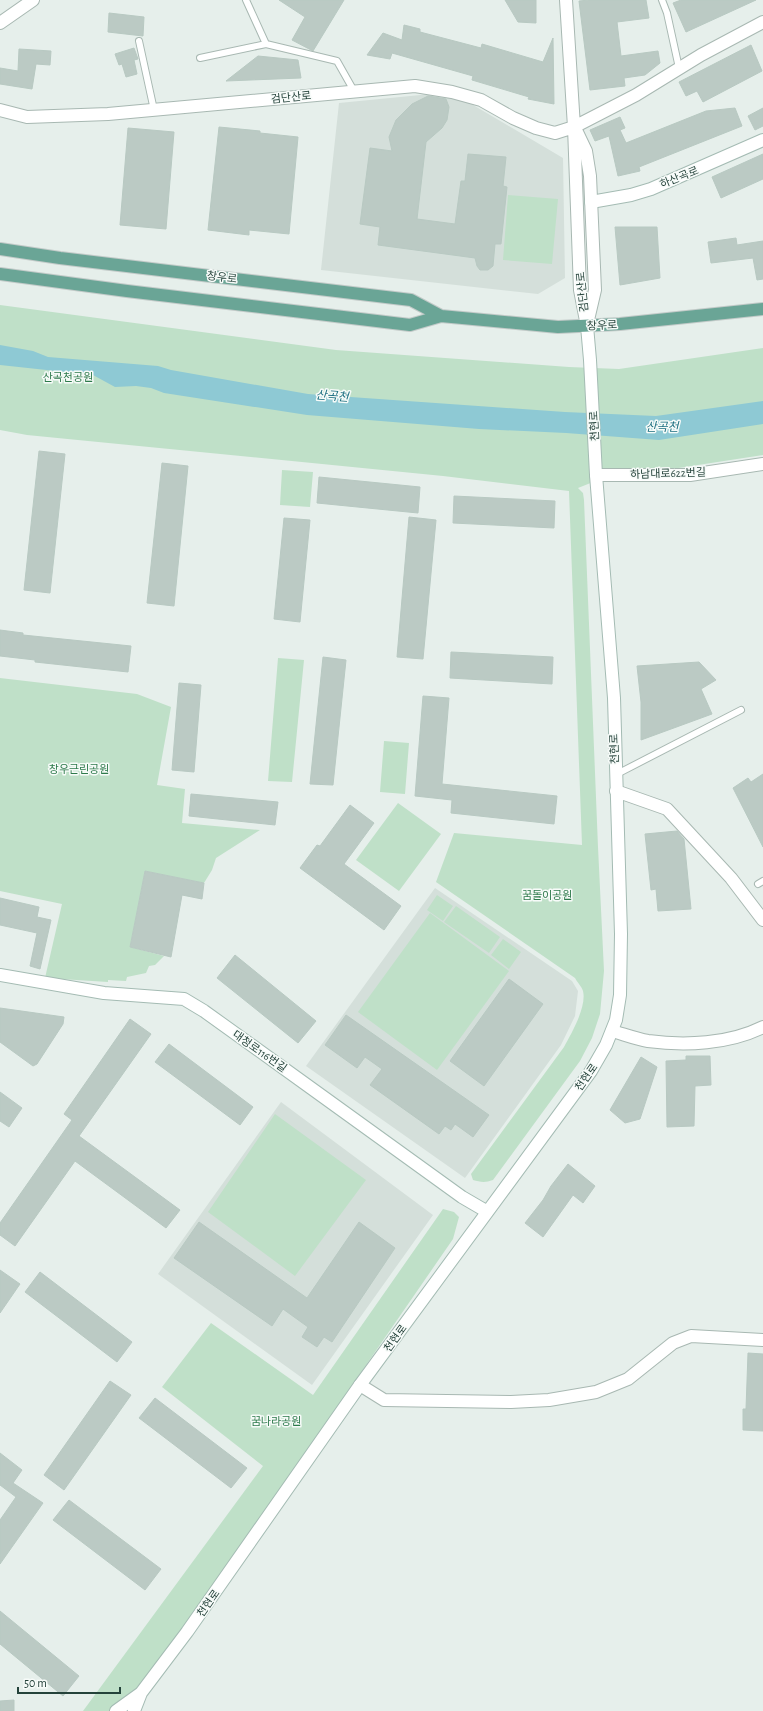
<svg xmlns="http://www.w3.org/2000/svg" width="763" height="1711" font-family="'Alegreya Sans','Noto Sans KR',sans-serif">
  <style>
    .built { fill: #d4dfda }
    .green { fill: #bfe0c8 }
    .water { fill: #8ec9d4 }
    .building { fill: #bbcac4; stroke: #b8c9c2 }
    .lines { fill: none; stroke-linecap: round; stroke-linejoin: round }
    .lane-casing { stroke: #a8b8b2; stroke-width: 8 }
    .street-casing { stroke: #a8b8b2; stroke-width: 14 }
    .secondary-casing { stroke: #a4bbb3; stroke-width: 14 }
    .primary-casing { stroke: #c2cac8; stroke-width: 14 }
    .lane { stroke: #fff; stroke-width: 6 }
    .street { stroke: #fff; stroke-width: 12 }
    .secondary { stroke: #fff; stroke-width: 12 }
    .primary { stroke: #6aa596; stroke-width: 12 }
    .labels { text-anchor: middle; stroke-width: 3; stroke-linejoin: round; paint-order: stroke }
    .street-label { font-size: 11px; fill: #24423a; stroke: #f7fbf9 }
    .park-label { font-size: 11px; fill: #2d7a4b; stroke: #f7fbf9 }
    .water-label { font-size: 12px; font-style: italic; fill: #1c6f80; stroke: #f7fbf9 }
  </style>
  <rect width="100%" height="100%" fill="#e6efeb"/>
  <path class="built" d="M 451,92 L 563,158 L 565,278 L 538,294 L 321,270 L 339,103 Z
    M 435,888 L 572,981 L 578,991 L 575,1016 L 561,1045 L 465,1178 L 306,1066 Z
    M 281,1102 L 433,1215 L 312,1385 L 158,1274 Z"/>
  <path class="green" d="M 508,195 L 558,199 L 552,264 L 503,260 Z
    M 0,305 L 336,350 L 569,367 L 619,369 L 763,348 L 763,455 L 646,473 L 618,472 L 578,488 L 583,493 L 584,500 L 598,847 L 604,971 L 600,1014 L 592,1038 L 580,1061 L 493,1180 C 485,1183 480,1182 473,1180 L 471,1174 L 564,1047 C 571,1034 587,1007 583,991 C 582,987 577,982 575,978 L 436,882 L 454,833 L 582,845 L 569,491 L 443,476 L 27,435 L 0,430 Z
    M 282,470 L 313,472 L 310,507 L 280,505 Z
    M 278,658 L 304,660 L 292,782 L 268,781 Z
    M 0,678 L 137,694 L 171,707 L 157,785 L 185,789 L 182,823 L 260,830 L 216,858 L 212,870 L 204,883 L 145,871 L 130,947 L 164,956 L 155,965 L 149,966 L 146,973 L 127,977 L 126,981 L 108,980 L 108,982 L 45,978 L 62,904 L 0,891 Z
    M 384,741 L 409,743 L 405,794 L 380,792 Z
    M 398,803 L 441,834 L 399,891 L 356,860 Z
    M 437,895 L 453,906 L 443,921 L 427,910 Z
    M 456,906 L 500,937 L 489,953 L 444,922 Z
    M 430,913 L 509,971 L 437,1070 L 358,1012 Z
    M 503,939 L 521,952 L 509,969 L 491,955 Z
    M 275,1114 L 366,1180 L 295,1276 L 208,1212 Z
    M 443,1209 L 454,1212 L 459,1217 L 453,1239 L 335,1410 L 337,1412 L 284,1483 L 138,1694 L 120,1711 L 83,1711 L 263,1466 L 162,1387 L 211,1323 L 313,1395 Z"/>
  <path class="water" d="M 0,345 L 33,351 L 48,357 L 158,366 L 171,370 L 308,394 L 565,412 L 656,416 L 763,401 L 763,424 L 659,440 L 566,433 L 479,429 L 307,415 L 164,393 L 151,388 L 136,386 L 115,387 L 93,375 L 0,365 Z"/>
  <path class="building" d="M 279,0 L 344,0 L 313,51 L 292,40 L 305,17 Z
    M 505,0 L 536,0 L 536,23 L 518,22 Z
    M 589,0 L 646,0 L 649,18 L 617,22 L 621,56 L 658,51 L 660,63 L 645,75 L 624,78 L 625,86 L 590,90 L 579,1 Z
    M 681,0 L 756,0 L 686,32 L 673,3 Z
    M 109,13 L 144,17 L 143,36 L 108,32 Z
    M 404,25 L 420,29 L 420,32 L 481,48 L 482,44 L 543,62 L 553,38 L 554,104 L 528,99 L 529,97 L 472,80 L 473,76 L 392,53 L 390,59 L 367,55 L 383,33 L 402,40 Z
    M 751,45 L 762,71 L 703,102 L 697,91 L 686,96 L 679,82 Z
    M 134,48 L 138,59 L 134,60 L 137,74 L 126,77 L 122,64 L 119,65 L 115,54 Z
    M 19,49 L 51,51 L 50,65 L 36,64 L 32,89 L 0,84 L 0,68 L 18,71 Z
    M 258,56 L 298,60 L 301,78 L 226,81 Z
    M 428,96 L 446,99 L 449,107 L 447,120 L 442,128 L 426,142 L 417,219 L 455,224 L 461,181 L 465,181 L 468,154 L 506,157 L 503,186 L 507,187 L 501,244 L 495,244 L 493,266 L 488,270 L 480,270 L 477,266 L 475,258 L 378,245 L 380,227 L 360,224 L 370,148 L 392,151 L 389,137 L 396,120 L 412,104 Z
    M 735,108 L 742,126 L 639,167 L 640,171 L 618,176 L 609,136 L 595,141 L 590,130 L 620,117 L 625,128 L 620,130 L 626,143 L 706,111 Z
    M 763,108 L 763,126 L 755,130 L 748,116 Z
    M 219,127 L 260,131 L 260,133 L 298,137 L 289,234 L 249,230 L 249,235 L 208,230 Z
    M 128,128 L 174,132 L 166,229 L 120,225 Z
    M 763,154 L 763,179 L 721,198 L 712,177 Z
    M 615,227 L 657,227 L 660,278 L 620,285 Z
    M 736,238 L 737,245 L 763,241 L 763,279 L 757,280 L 753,258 L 711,263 L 708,242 Z
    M 39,451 L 65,454 L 50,593 L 24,590 Z
    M 162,463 L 188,466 L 174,606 L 147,603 Z
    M 319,477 L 420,487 L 418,513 L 317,503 Z
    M 454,496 L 555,501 L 554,528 L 453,523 Z
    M 409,517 L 436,520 L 423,659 L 397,657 Z
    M 284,518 L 310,520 L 300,622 L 274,619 Z
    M 0,630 L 23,633 L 23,635 L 131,646 L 128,672 L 35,662 L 35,660 L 0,656 Z
    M 451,652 L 553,657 L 552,684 L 450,678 Z
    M 323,657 L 346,660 L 333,785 L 310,784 Z
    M 699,662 L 716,680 L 701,689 L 712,714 L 641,740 L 641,702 L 637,666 Z
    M 179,683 L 201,685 L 194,772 L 172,770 Z
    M 423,696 L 449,698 L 442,784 L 557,796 L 554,824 L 451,813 L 452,800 L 415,796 Z
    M 763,774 L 763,847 L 733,788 L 748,778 L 751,782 Z
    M 191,794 L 278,802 L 275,825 L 189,816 Z
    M 350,805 L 374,823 L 344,864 L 401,906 L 384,930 L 300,868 L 317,845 L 320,846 Z
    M 677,831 L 684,839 L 691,909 L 658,911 L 656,889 L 651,890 L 645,834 Z
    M 145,871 L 204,883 L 202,899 L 182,895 L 171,957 L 130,947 Z
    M 0,898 L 39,907 L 37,917 L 51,920 L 40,969 L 30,966 L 37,933 L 0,925 Z
    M 235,955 L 316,1021 L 298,1043 L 217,978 Z
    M 509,979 L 543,1004 L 484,1086 L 450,1061 Z
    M 0,1008 L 64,1017 L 63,1024 L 37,1064 L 33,1066 L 0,1042 Z
    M 346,1015 L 489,1115 L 473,1137 L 455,1124 L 451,1130 L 445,1126 L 439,1134 L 370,1085 L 382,1069 L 365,1057 L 357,1068 L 325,1045 Z
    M 130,1019 L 151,1034 L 79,1136 L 180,1210 L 166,1228 L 75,1161 L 15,1246 L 0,1235 L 0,1223 L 72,1120 L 64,1114 Z
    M 169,1044 L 253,1107 L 240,1125 L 155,1062 Z
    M 686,1056 L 710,1056 L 711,1085 L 695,1086 L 694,1126 L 667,1127 L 666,1061 L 686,1060 Z
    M 641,1057 L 657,1067 L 640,1119 L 625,1123 L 610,1110 Z
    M 0,1092 L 22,1108 L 9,1127 L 0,1121 Z
    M 568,1164 L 595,1186 L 583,1203 L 573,1195 L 543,1237 L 525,1223 L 543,1200 L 551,1186 Z
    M 199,1222 L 307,1298 L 359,1222 L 395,1248 L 332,1342 L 324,1337 L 317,1347 L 302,1337 L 308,1327 L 283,1309 L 272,1326 L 174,1258 Z
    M 0,1270 L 20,1284 L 0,1313 Z
    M 40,1272 L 132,1342 L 117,1362 L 25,1292 Z
    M 748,1353 L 763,1354 L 763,1431 L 743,1430 L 743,1409 L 746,1409 Z
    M 110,1381 L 131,1395 L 64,1490 L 44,1475 Z
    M 155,1398 L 247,1468 L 231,1488 L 139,1418 Z
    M 0,1453 L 22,1470 L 13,1483 L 43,1503 L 0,1564 L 0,1520 L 16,1497 L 0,1485 Z
    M 69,1500 L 161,1569 L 145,1590 L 53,1520 Z
    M 0,1611 L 79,1676 L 63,1696 L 0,1644 Z
    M 14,1700 L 14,1711 L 0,1711 L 0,1701 Z"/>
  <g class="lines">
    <defs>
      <path id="lane" d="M 246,0 L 266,44
        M 662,0 L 667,13 L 679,68
        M 139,41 L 154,110
        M 200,58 L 266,44 L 337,61 L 354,91
        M 615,775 L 741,710
        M 758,884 L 763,881"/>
      <path id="street" d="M 566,0 L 574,127 L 580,290 L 587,326
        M 0,23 L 33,0
        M 0,110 L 27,117 L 108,114 L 415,86 L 452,92 L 481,100 L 513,118 L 536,128 L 555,133 L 574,127 L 636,95 L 701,55 L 763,22
        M 576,130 L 586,151 L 590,176 L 595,290 L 588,320
        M 596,475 L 690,475 L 763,464
        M 616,791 L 667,809 L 731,878 L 763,920
        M 612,1031 C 623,1034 636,1039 648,1041 C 685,1046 729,1044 763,1027
        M 360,1385 L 384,1400 L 511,1402 L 549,1400 L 596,1392 L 628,1379 L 673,1343 L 691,1336 L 763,1340"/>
      <path id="secondary" d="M 591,202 L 631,195 L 651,189 L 763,140
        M 0,975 L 104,993 L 184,999 L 204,1011 L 311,1088 L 462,1197 L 486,1211
        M 116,1711 L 141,1693 L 187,1632 L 360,1385 L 591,1071 L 606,1045 L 616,1020 L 620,995 L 621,934 L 614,698 L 596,475 L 590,360 L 587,326
        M 134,1711 L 141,1693"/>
      <path id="primary" d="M 0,249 L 60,258 L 411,300 L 441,316 L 558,327 L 620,324 L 763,309
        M 0,274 L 127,291 L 410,325 L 441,316"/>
    </defs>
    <use href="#lane" class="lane-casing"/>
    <use href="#street" class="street-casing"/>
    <use href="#secondary" class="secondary-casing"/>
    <use href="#primary" class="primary-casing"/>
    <use href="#lane" class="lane"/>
    <use href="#street" class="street"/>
    <use href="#secondary" class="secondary"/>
    <use href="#primary" class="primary"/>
  </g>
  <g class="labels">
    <g class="street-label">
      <text transform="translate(291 97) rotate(-6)" y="4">검단산로</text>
      <text transform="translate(679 177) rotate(-22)" y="4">하산곡로</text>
      <text transform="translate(222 277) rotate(7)" y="4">창우로</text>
      <text transform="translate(582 292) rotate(-96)" y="4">검단산로</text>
      <text transform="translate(602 325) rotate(-3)" y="4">창우로</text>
      <text transform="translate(594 426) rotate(-93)" y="4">천현로</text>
      <text transform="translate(668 473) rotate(-2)" y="4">하남대로622번길</text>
      <text transform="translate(614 749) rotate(-92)" y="4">천현로</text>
      <text transform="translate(260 1051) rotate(35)" y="4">대청로116번길</text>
      <text transform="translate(586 1077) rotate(-55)" y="4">천현로</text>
      <text transform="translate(395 1338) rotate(-54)" y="4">천현로</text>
      <text transform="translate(208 1603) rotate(-55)" y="4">천현로</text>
    </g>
    <g class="park-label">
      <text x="68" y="381">산곡천공원</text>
      <text x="79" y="773">창우근린공원</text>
      <text x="547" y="899">꿈돌이공원</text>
      <text x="276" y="1425">꿈나라공원</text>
    </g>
    <g class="water-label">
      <text transform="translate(332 396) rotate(4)" y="4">산곡천</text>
      <text x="662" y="431">산곡천</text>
    </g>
  </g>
  <path d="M18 1687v6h102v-6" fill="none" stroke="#24423a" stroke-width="2"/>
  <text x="24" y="1687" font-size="12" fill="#24423a" stroke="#f7fbf9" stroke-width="3" paint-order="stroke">50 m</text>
</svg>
